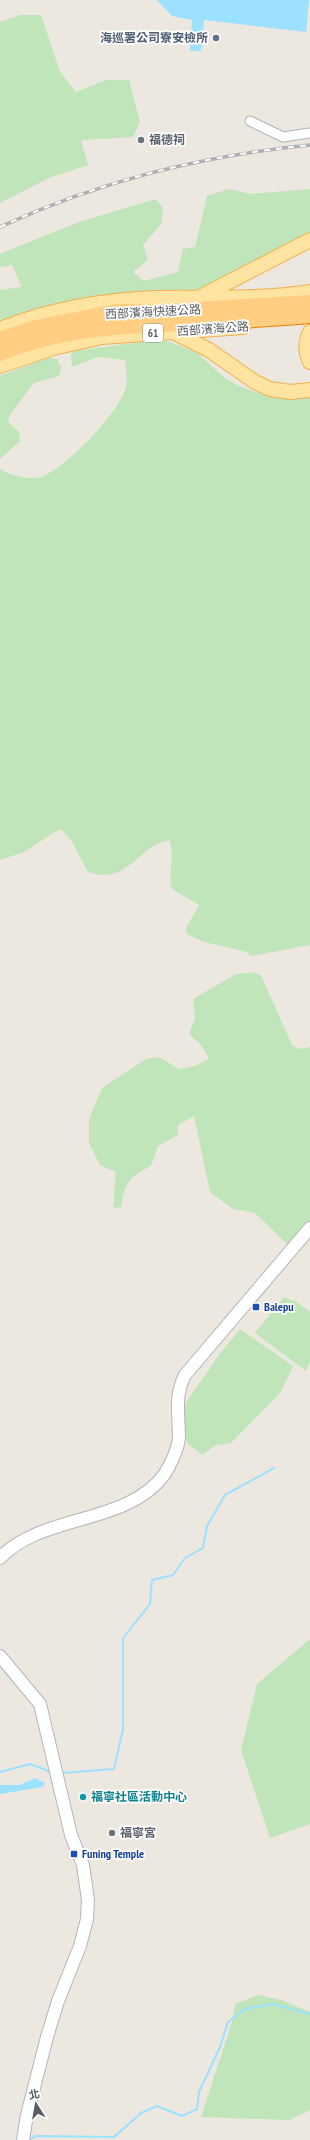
<svg xmlns="http://www.w3.org/2000/svg" width="310" height="2140" font-family="'PT Sans Narrow','Noto Sans TC',sans-serif">
  <style>
    .green { fill: #c0e5ba }
    .water { fill: #9ce1ff }
    .lines { fill: none; stroke-linecap: round; stroke-linejoin: round }
    .stream { stroke: #9ce1ff; stroke-width: 2 }
    .street-casing { stroke: #b0b4b8; stroke-width: 11 }
    .secondary-casing { stroke: #b1b6bb; stroke-width: 14 }
    .primary-casing { stroke: #f4af50; stroke-width: 16 }
    .highway-casing { stroke: #eb8100; stroke-width: 18 }
    .street { stroke: #fff; stroke-width: 9 }
    .secondary { stroke: #fff; stroke-width: 12 }
    .primary { stroke: #ffe3a1; stroke-width: 14 }
    .highway { stroke: #ffce83; stroke-width: 16 }
    .rail-casing { stroke: #afb0b1; stroke-width: 3.5 }
    .rail { stroke: #fff; stroke-width: 2; stroke-dasharray: 6; stroke-linecap: butt }
    .service-dot { fill: #5c6f8a; stroke: #fff; stroke-width: 1.5 }
    .worship-dot { fill: #6b7280; stroke: #fff; stroke-width: 1.5 }
    .transit-dot { fill: #1a4fb4; stroke: #fff; stroke-width: 1.5 }
    .culture-dot { fill: #0f9aa8; stroke: #fff; stroke-width: 1.5 }
    .labels { text-anchor: middle; stroke-width: 3.5; stroke-linejoin: round; paint-order: stroke }
    .shield { fill: #fff; stroke: #8a8e90; stroke-width: 1 }
    .shield-label { font-size: 11px; font-weight: bold; fill: #585d61 }
    .service-label { font-size: 12px; font-weight: bold; fill: #4e5e75; stroke: #fff; text-anchor: end }
    .worship-label { font-size: 12px; font-weight: bold; fill: #5b616d; stroke: #fff; text-anchor: start }
    .street-label { font-size: 12px; fill: #585d61; stroke: #fff }
    .transit-label { font-size: 12px; font-weight: bold; fill: #164399; stroke: #fff; text-anchor: start }
    .culture-label { font-size: 12px; font-weight: bold; fill: #0d838f; stroke: #fff; text-anchor: start }
  </style>
  <rect width="100%" height="100%" fill="#ece7df"/>
  <path class="green" d="M 20,15 L 41,15 L 60,72 L 76,92 L 106,80 L 129,80 L 140,122 L 133,137 L 81,140 L 88,165 L 49,178 L 0,203 L 0,22 Z
    M 229,189 L 250,194 L 310,189 L 310,237 L 203,289 L 176,297 L 0,323 L 0,290 L 22,287 L 12,265 L 0,267 L 0,254 L 79,222 L 156,199 L 163,208 L 161,224 L 143,245 L 148,260 L 133,272 L 144,281 L 178,272 L 183,249 L 195,247 L 207,196 Z
    M 156,340 L 170,342 L 197,353 L 226,379 L 239,386 L 267,396 L 292,399 L 310,394 L 310,945 L 251,956 L 247,952 L 204,942 L 187,934 L 186,928 L 199,905 L 172,889 C 167,870 176,859 169,840 C 137,846 128,886 88,872 L 71,840 L 62,830 L 58,830 L 24,852 L 0,860 L 0,469 C 9,475 30,481 41,477 C 66,468 119,413 126,387 C 128,380 126,368 125,360 L 97,357 L 72,367 L 71,354 L 74,351 Z
    M 48,358 L 57,359 L 61,367 L 59,376 L 34,383 L 11,413 L 8,422 L 19,432 L 20,441 L 0,459 L 0,376 Z
    M 253,972 L 261,975 L 292,1045 L 299,1049 L 310,1047 L 310,1224 L 288,1245 L 255,1213 L 233,1209 L 210,1192 L 194,1116 L 178,1125 L 178,1135 L 158,1146 L 151,1166 C 129,1177 125,1183 121,1207 L 113,1208 L 116,1172 L 100,1165 L 89,1143 L 89,1119 L 102,1088 L 146,1059 L 159,1057 L 179,1069 L 196,1066 L 209,1058 L 201,1045 L 189,1034 L 195,1018 L 193,999 L 236,974 Z
    M 284,1297 L 297,1302 L 310,1312 L 310,1362 L 306,1371 L 255,1333 Z
    M 240,1329 L 293,1366 L 281,1392 L 231,1443 L 216,1445 L 202,1455 L 187,1443 L 184,1421 L 185,1404 L 219,1355 Z
    M 310,1639 L 310,1824 L 270,1838 L 241,1750 L 257,1684 Z
    M 258,1995 L 281,2000 L 310,2012 L 310,2110 L 289,2120 L 201,2117 L 232,2022 L 235,2004 Z"/>
  <path class="water" d="M 157,0 L 309,0 L 306,32 L 204,20 L 201,51 L 190,51 L 192,20 L 172,16 Z
    M 35,1778 L 45,1783 L 43,1787 L 0,1794 L 0,1785 L 20,1785 Z"/>
  <g class="lines">
    <path class="stream" d="M 0,1772 L 30,1764 L 51,1772
      M 62,1773 L 114,1769 L 123,1729 L 123,1638 L 150,1604 L 152,1580 L 173,1575 L 185,1558 L 203,1548 L 207,1526 L 225,1495 L 274,1468
      M 30,2140 L 35,2136 L 114,2137 L 141,2113 L 157,2106 L 182,2116 L 197,2109 L 199,2092 L 220,2047 L 228,2022 L 245,2009 L 273,2004 L 310,2014"/>
    <defs>
      <path id="street" d="M 250,121 L 283,137 L 310,133"/>
      <path id="secondary" d="M 0,1558 C 41,1514 127,1525 164,1475 C 170,1466 178,1449 179,1438 C 179,1415 174,1396 185,1375 L 310,1228
        M 0,1656 L 40,1704 L 71,1835 L 83,1865 L 88,1900 L 87,1919 L 80,1946 L 58,2001 L 47,2037 L 27,2115 L 23,2140"/>
      <path id="primary" d="M 200,297 L 310,240
        M 0,329 C 48,310 103,300 155,298 C 207,297 258,300 310,292
        M 173,332 L 209,350 L 255,382 L 270,389 L 290,392 L 310,390
        M 310,332 C 305,343 305,351 310,362
        M 0,366 L 53,348 L 102,337 L 243,327"/>
      <path id="highway" d="M 0,340 L 35,328 L 117,312 L 165,312 L 310,303
        M 0,353 C 66,326 134,325 204,322 C 239,320 275,318 310,315"/>
    </defs>
    <use href="#street" class="street-casing"/>
    <use href="#secondary" class="secondary-casing"/>
    <use href="#primary" class="primary-casing"/>
    <use href="#highway" class="highway-casing"/>
    <use href="#street" class="street"/>
    <use href="#secondary" class="secondary"/>
    <use href="#primary" class="primary"/>
    <use href="#highway" class="highway"/>
    <defs>
      <path id="rail" d="M 0,227 C 100,181 200,156 310,145"/>
    </defs>
    <use href="#rail" class="rail-casing"/>
    <use href="#rail" class="rail"/>
  </g>
  <circle class="service-dot" cx="216" cy="38" r="4"/>
  <g class="worship-dot">
    <circle cx="141" cy="140" r="4"/>
    <circle cx="112" cy="1833" r="4"/>
  </g>
  <g class="transit-dot">
    <rect x="252" y="1303" width="8" height="8" rx="2"/>
    <rect x="70" y="1850" width="8" height="8" rx="2"/>
  </g>
  <circle class="culture-dot" cx="83" cy="1797" r="4"/>
  <g class="labels">
    <rect class="shield" x="143" y="324" width="20" height="18" rx="3"/>
    <g class="shield-label">
      <text x="153" y="337">61</text>
    </g>
    <g class="service-label">
      <text x="208" y="42">海巡署公司寮安檢所</text>
    </g>
    <g class="worship-label">
      <text x="149" y="144">福德祠</text>
      <text x="120" y="1837">福寧宮</text>
    </g>
    <g class="street-label">
      <text transform="translate(153 312) rotate(-3)" y="4">西部濱海快速公路</text>
      <text transform="translate(213 329) rotate(-4)" y="4">西部濱海公路</text>
    </g>
    <g class="transit-label">
      <text x="264" y="1311">Balepu</text>
      <text x="82" y="1858">Funing Temple</text>
    </g>
    <g class="culture-label">
      <text x="91" y="1801">福寧社區活動中心</text>
    </g>
  </g>
  <g transform="translate(36 2104) rotate(349)" stroke="#ffffff" stroke-width="3" paint-order="stroke">
  <path d="M0-3L7 15L0 10L-7 15Z" fill="#585d61"/>
  <text y="-6" font-size="11" font-weight="bold" text-anchor="middle" fill="#585d61">北</text>
  </g>
</svg>
